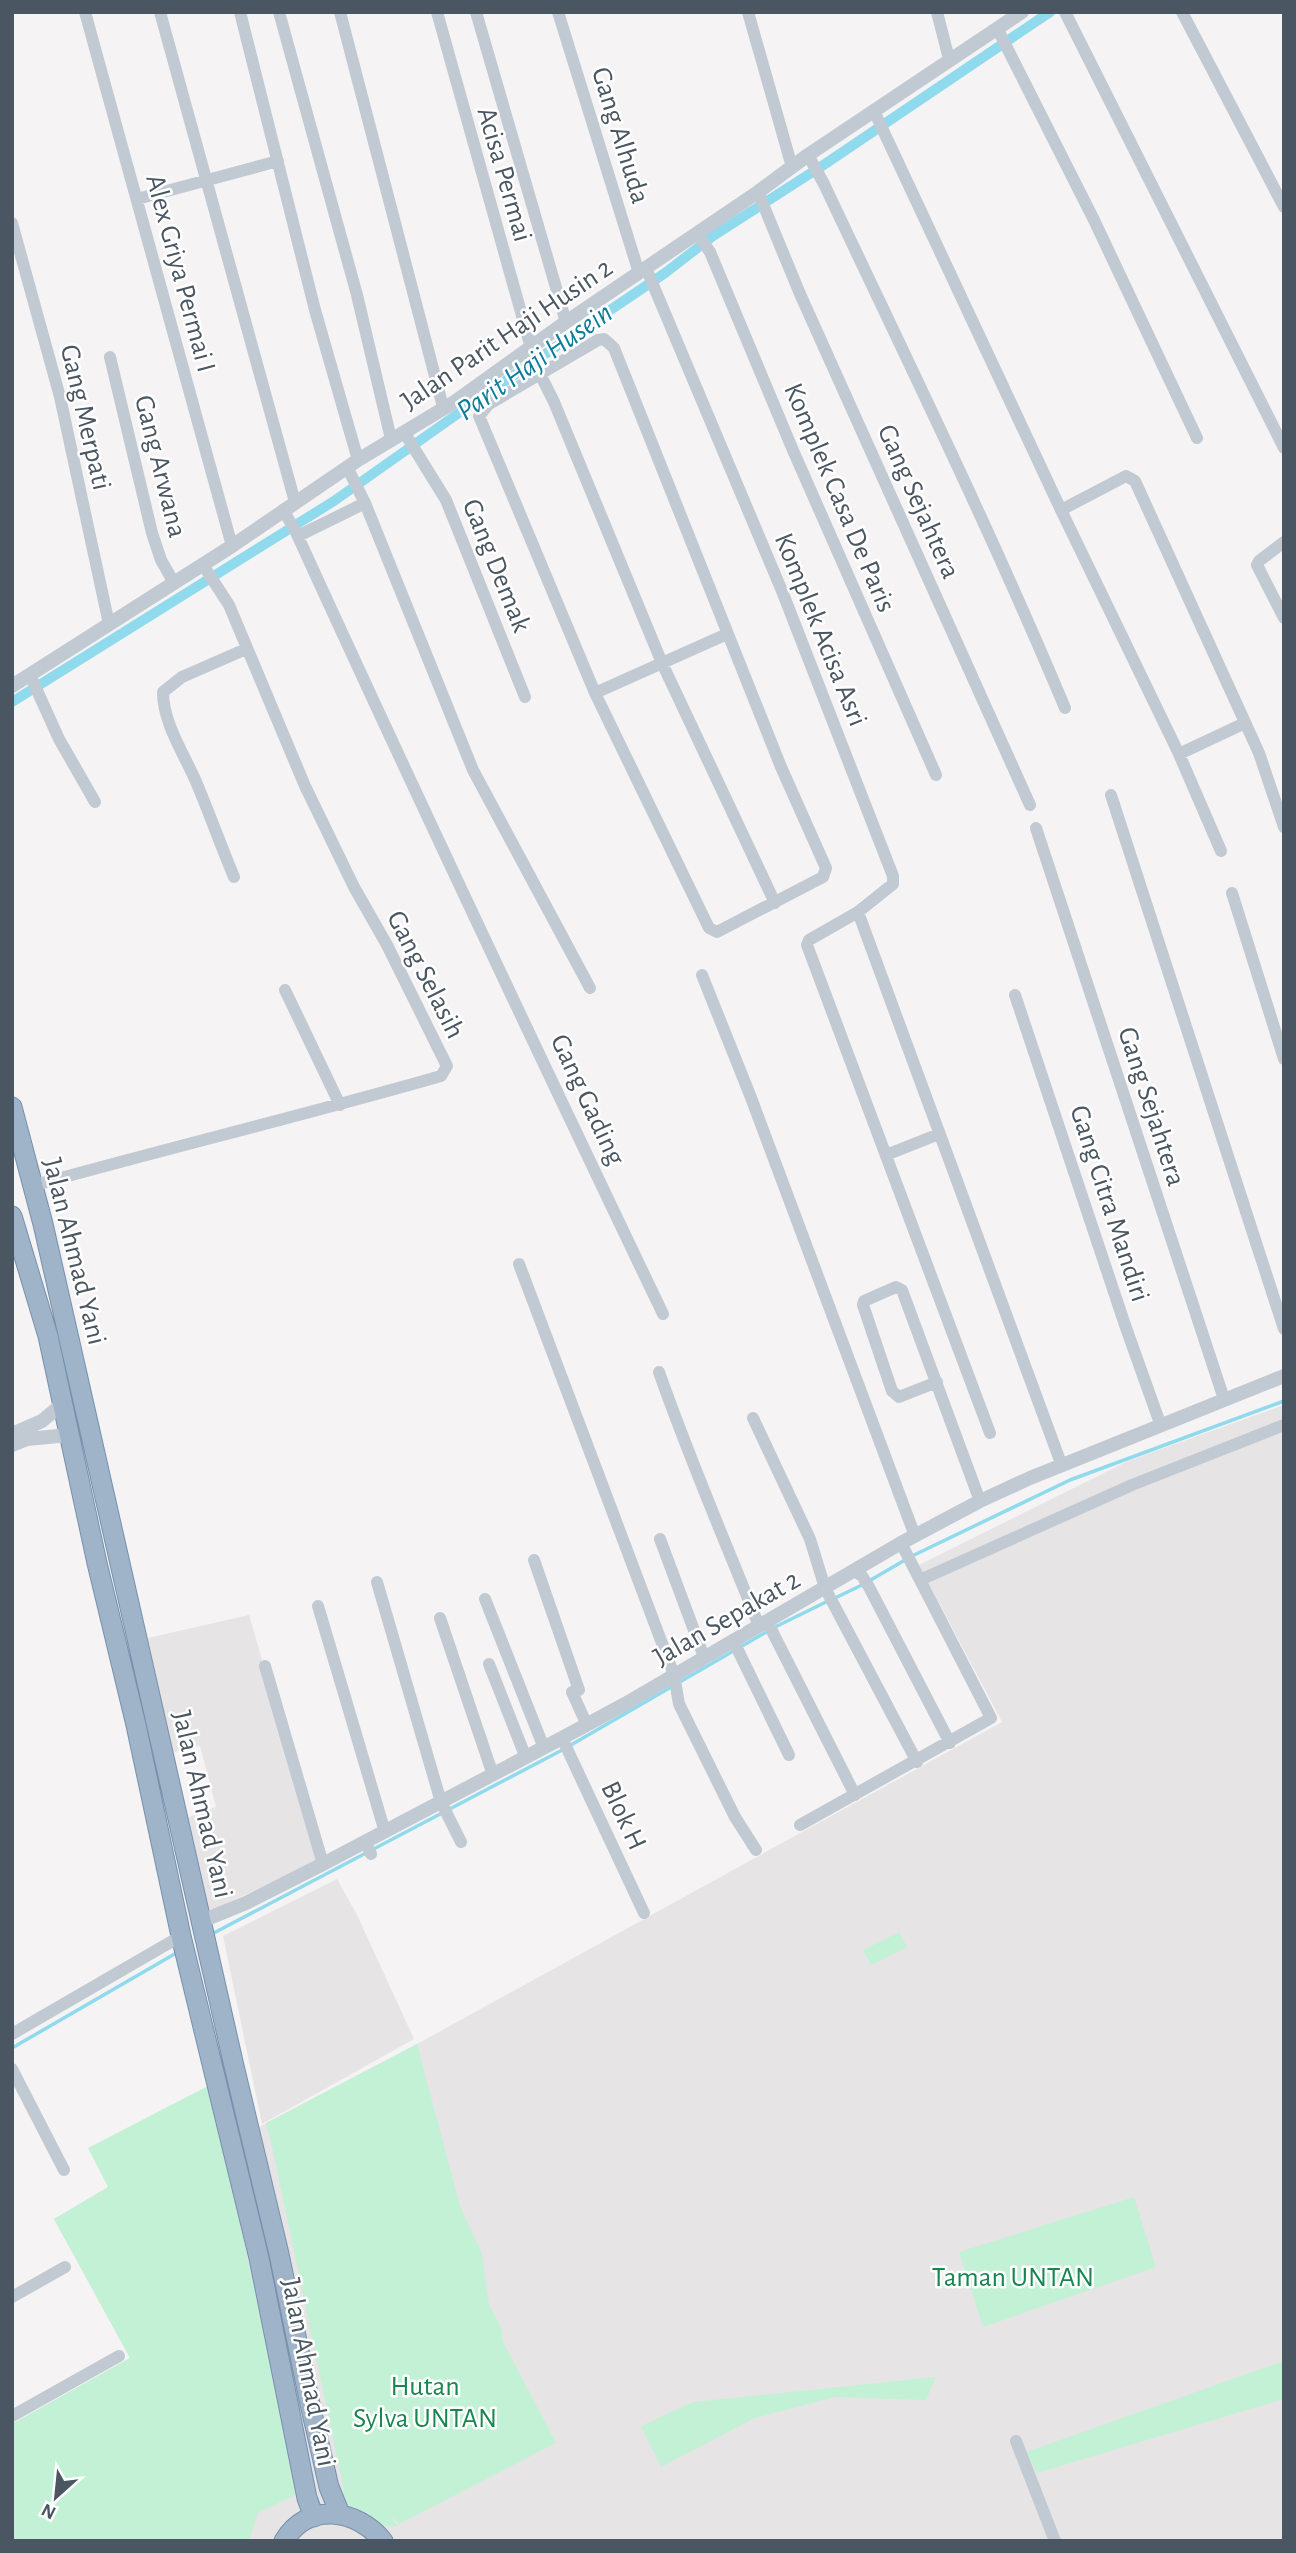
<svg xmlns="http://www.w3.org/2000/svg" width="1296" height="2553" font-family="'Alegreya Sans',sans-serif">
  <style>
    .education { fill: #e6e4e5 }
    .green { fill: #c3f1d5 }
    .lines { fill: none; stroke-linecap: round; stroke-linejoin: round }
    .stream { stroke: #90daee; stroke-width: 3.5 }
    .canal { stroke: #90daee; stroke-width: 10 }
    .trunk-casing { stroke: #7690ad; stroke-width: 21 }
    .minor { stroke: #c1cad2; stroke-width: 12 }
    .tertiary { stroke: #c1cad2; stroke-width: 14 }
    .trunk { stroke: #9fb4c9; stroke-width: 19 }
    .labels { text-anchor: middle; stroke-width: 5; stroke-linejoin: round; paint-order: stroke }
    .street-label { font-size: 28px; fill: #4a5661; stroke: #fff }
    .park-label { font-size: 28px; fill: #17864f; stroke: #fff }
    .water-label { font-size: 30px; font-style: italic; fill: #0c7c9b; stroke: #fff }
  </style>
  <rect width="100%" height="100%" fill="#f5f3f3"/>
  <path class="education" d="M 1284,1405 L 1284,2541 L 12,2541 L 12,2424 L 130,2358 L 54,2219 L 108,2187 L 218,2131 L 259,2127 L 417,2044 L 1002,1722 L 919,1565 L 1128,1461 Z
    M 249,1615 L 320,1859 L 209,1912 L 184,1819 L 216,1807 L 200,1746 L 171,1753 L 148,1638 Z
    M 337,1879 L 357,1915 L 414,2039 L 262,2124 L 223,1936 Z"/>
  <path class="green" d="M 899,1932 L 907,1947 L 871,1965 L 863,1950 Z
    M 417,2044 L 460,2206 L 482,2254 L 489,2305 L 501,2327 L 503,2342 L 556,2443 L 399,2524 L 391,2516 L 397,2526 C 373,2528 351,2513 338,2493 L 344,2491 L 274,2155 L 266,2123 Z
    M 208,2086 L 301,2492 L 258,2513 L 249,2541 L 12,2541 L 12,2424 L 130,2358 L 54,2219 L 108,2187 L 88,2148 Z
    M 1134,2197 L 1156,2267 L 983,2327 L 959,2252 Z
    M 1284,2361 L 1284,2399 L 1037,2473 L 1026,2452 Z
    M 936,2377 L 926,2400 L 835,2397 L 755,2418 L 661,2467 L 641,2426 L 693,2402 Z"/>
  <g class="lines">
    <path class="stream" d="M 912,1556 L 1070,1480 L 1284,1401
      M 869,1581 L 905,1560
      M 835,1598 L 862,1585
      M 775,1627 L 828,1601
      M 210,1935 L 564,1749 L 768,1631
      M 12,2048 L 178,1952"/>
    <path class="canal" d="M 12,702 L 334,501 L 483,396 L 665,273 L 713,236 L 825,164 L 1050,12"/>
    <defs>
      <path id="trunk" d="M 12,1107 L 43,1224 L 234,2066 L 279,2254 L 310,2404 L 329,2487 L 340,2514
        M 12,1216 L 48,1336 L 97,1563 L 136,1725 L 181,1936 L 259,2258 L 307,2498 L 314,2517
        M 284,2541 C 308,2501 357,2509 383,2541"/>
    </defs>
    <use href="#trunk" class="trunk-casing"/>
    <path class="minor" d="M 85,12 L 232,546
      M 160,12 L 295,502
      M 240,12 L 315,310 L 358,460
      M 279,12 L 357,295 L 391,439
      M 340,12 L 443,407
      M 437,12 L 531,348
      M 476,12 L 566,322
      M 558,12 L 639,273
      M 748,12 L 792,167
      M 937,12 L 949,59
      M 1065,12 L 1284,448
      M 1182,12 L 1284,207
      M 997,28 L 1094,220 L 1197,438
      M 874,111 L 1061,510 L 1179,754 L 1221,851
      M 808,155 L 824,184 C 906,358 991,531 1065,708
      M 758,192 L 800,294 L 1030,805
      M 137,199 L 278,161
      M 12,223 L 60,397 L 109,624
      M 697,233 L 710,252 L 792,448 L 936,775
      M 646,268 L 782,591 L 893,876 L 893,884 L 858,912 L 809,940 L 807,945 L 990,1433
      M 604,339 L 614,348 L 781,767 L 826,868 L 823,877 L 717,932 L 709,928 L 595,693 L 479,416 L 489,404 L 598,340 Z
      M 528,350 L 554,402 L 662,663 L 775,903
      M 110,357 L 152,533 L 161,560 L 174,583
      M 404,432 L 446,500 L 525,697
      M 347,467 L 365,503 L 473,770 L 590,988
      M 283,510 L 295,530 C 415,793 538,1053 663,1314
      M 1061,510 L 1126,476 L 1135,481 L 1259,753 L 1284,827
      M 298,536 L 365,503
      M 1284,542 L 1259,561 L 1257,565 L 1284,618
      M 30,675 L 59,739 L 95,802
      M 595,693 L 727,634
      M 1179,754 L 1245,723
      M 1111,795 L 1284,1329
      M 1036,828 L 1224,1399
      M 234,877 C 221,846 210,815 197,784 C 185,755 163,724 163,692 L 182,677 L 246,649
      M 1232,893 L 1284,1059
      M 858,912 L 1062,1466
      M 702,975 L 750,1095 L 915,1536
      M 285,990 L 340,1105
      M 1015,995 L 1125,1325 L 1161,1426
      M 886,1155 L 939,1134
      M 32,1186 C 168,1148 305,1115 441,1076 L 447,1066 L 387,945 L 354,887 L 305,786 L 229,605 L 203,565
      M 519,1264 L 674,1675 L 679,1704 L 735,1817 L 756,1850
      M 659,1372 C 689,1458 725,1541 759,1626
      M 937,1382 L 899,1397 L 892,1391 L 863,1305 L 864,1301 L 896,1287 L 902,1290 L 980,1501
      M 753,1418 L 810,1539 L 825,1588 L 917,1762
      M 660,1539 L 704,1657
      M 534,1560 L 579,1690 L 572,1692 L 587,1725
      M 854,1571 L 862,1576 L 869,1587 L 950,1743
      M 920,1580 L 1132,1485 L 1284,1425
      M 377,1582 L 441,1802 L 461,1842
      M 485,1599 L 544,1748
      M 318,1606 L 385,1832
      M 440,1618 L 493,1775
      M 767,1621 L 855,1795
      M 733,1640 L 789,1755
      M 489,1664 L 526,1758
      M 265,1666 L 323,1864
      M 562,1738 L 644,1913
      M 800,1825 L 991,1718 L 901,1543
      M 365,1842 L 371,1854
      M 12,2034 L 181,1936
      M 12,2069 L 64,2170
      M 12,2297 L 65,2267
      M 12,2416 L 119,2356
      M 1016,2441 L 1055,2541"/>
    <path class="tertiary" d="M 12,686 L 232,546 L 358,460 L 456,401 L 566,322 L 758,192 L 808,155 L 1022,12
      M 12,1434 L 42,1421 L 62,1404
      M 12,1445 L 27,1439 L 69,1435
      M 202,1921 L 246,1903 L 323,1864 L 562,1738 L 625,1704 L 901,1543 L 980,1501 L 1030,1478 L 1284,1376"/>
    <use href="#trunk" class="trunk"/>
  </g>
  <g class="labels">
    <g class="street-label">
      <text transform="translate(622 135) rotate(73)" y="10">Gang Alhuda</text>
      <text transform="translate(506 174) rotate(74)" y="10">Acisa Permai</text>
      <text transform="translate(182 273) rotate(75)" y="10">Alex Griya Permai I</text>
      <text transform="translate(506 333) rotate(-34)" y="10">Jalan Parit Haji Husin 2</text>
      <text transform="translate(87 417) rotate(77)" y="10">Gang Merpati</text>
      <text transform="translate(162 466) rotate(76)" y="10">Gang Arwana</text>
      <text transform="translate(841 497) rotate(67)" y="10">Komplek Casa De Paris</text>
      <text transform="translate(920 501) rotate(66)" y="10">Gang Sejahtera</text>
      <text transform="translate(498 565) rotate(68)" y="10">Gang Demak</text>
      <text transform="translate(822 629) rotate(68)" y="10">Komplek Acisa Asri</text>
      <text transform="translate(427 974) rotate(63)" y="10">Gang Selasih</text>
      <text transform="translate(589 1099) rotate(65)" y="10">Gang Gading</text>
      <text transform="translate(1153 1106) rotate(72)" y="10">Gang Sejahtera</text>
      <text transform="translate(1111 1203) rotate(72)" y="10">Gang Citra Mandiri</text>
      <text transform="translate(76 1251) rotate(76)" y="10">Jalan Ahmad Yani</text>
      <text transform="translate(726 1617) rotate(-30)" y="10">Jalan Sepakat 2</text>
      <text transform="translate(204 1804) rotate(77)" y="10">Jalan Ahmad Yani</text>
      <text transform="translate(625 1815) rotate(65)" y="10">Blok H</text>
      <text transform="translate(310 2372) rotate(79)" y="10">Jalan Ahmad Yani</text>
    </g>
    <g class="park-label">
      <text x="1013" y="2286">Taman UNTAN</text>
      <text x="425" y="2395">Hutan<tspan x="425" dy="32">Sylva UNTAN</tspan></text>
    </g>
    <g class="water-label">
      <text transform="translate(534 361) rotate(-35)" y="10">Parit Haji Husein</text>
    </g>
  </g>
  <rect width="1296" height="2553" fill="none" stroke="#4a5661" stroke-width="28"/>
  <g transform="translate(56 2497) rotate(207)" stroke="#ffffff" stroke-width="5" paint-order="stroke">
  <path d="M0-5L12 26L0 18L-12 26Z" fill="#4a5661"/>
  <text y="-10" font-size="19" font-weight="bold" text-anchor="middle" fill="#4a5661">N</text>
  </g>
</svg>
